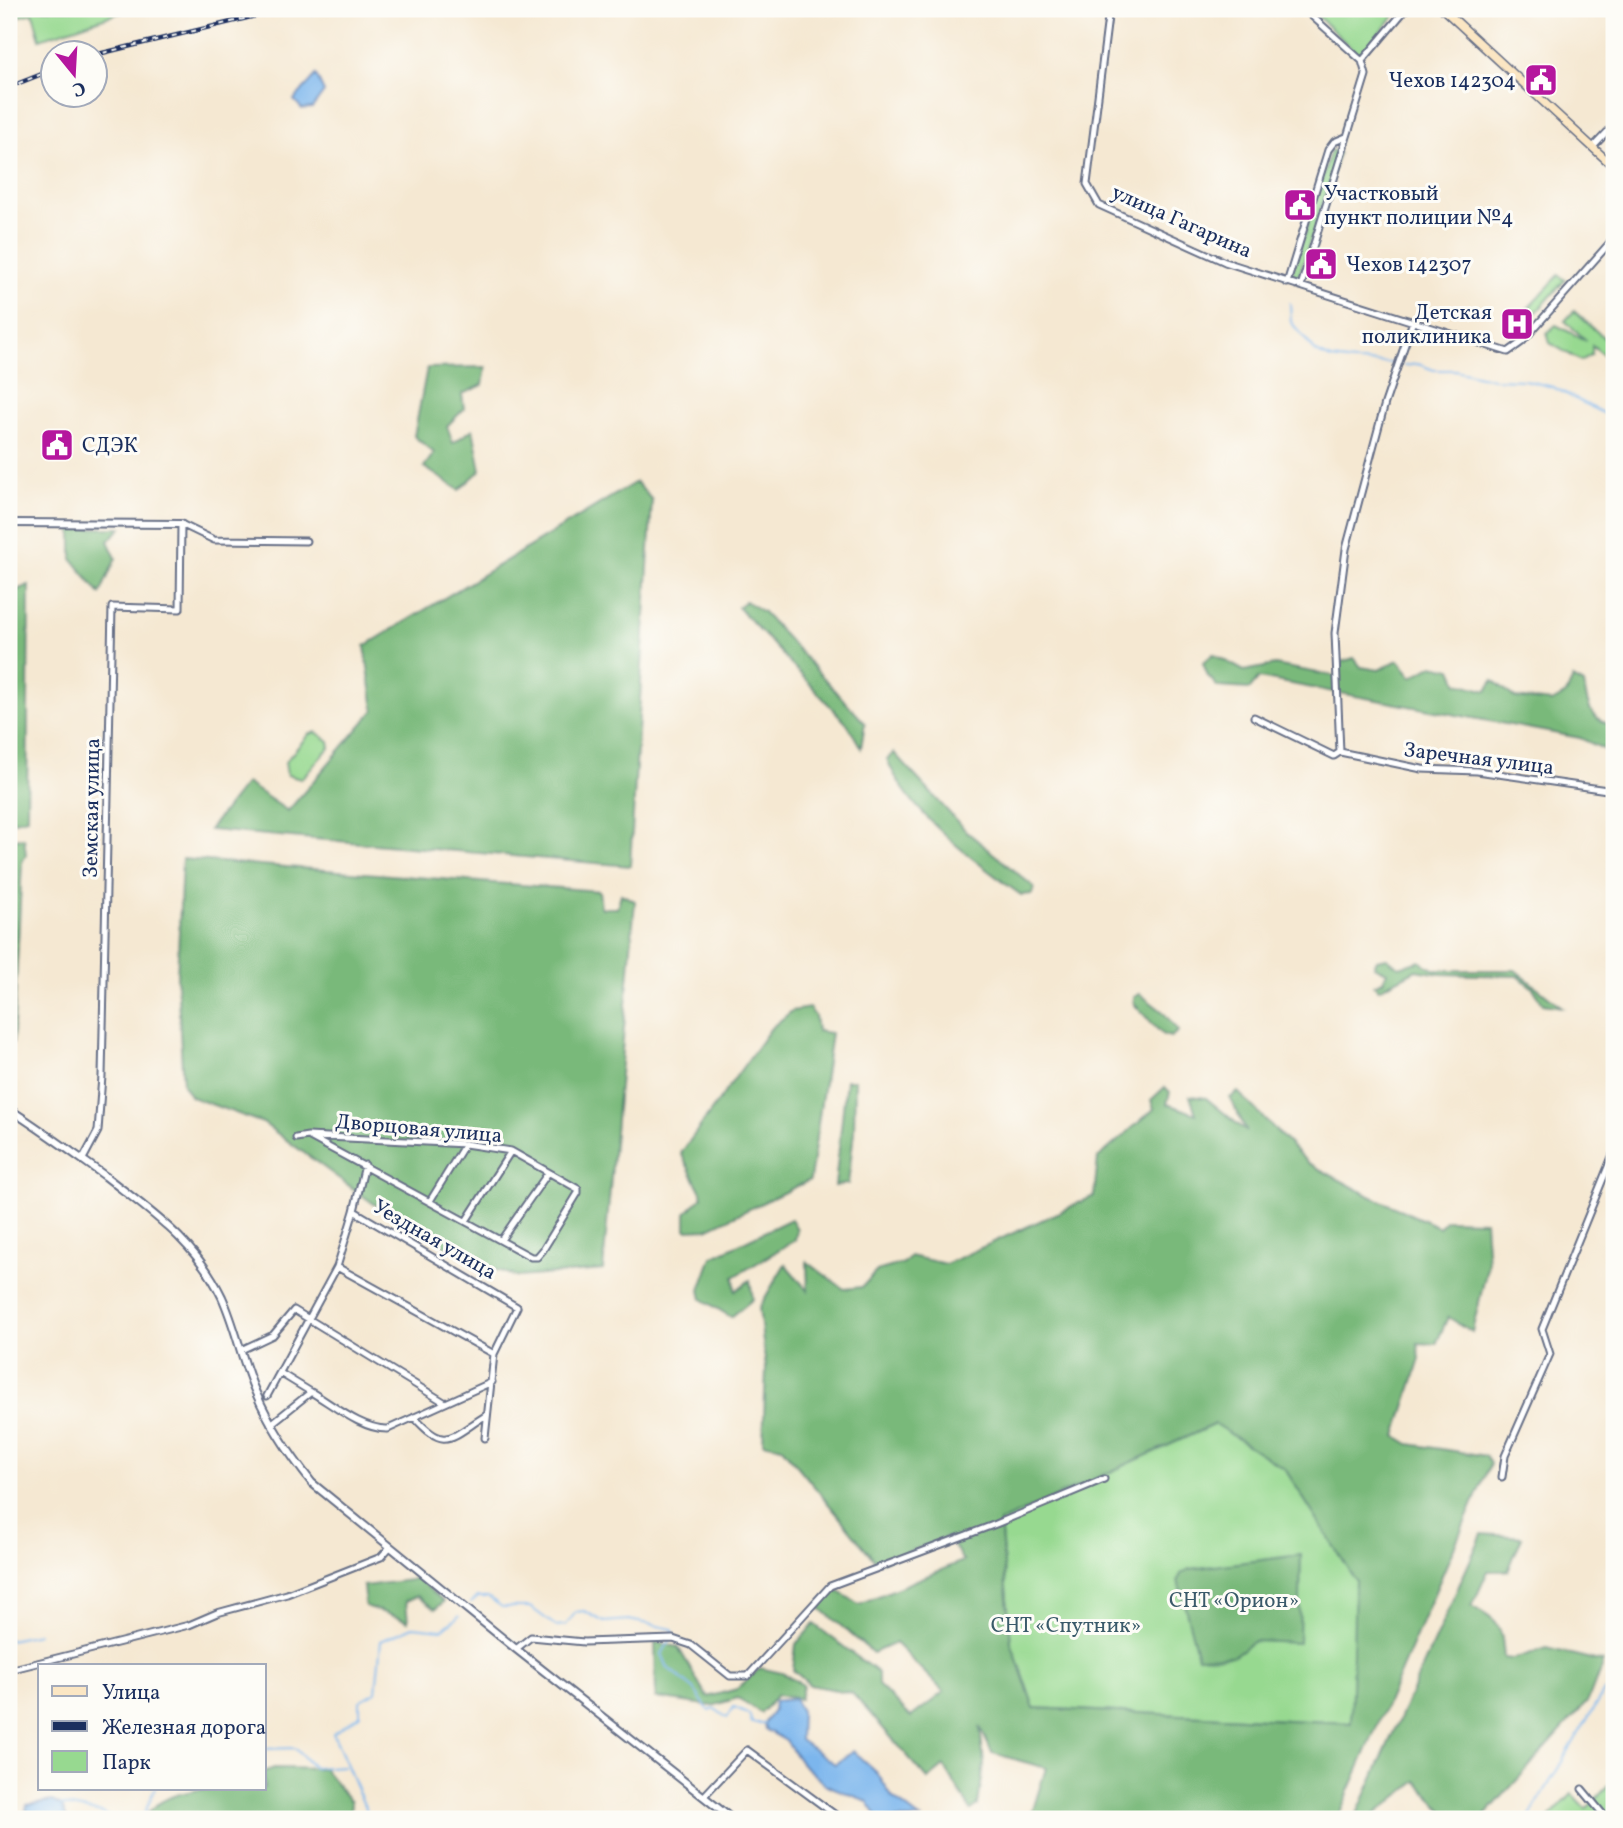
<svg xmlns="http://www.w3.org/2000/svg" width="1623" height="1828" font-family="Vollkorn,serif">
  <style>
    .green { fill: #97d990; stroke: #598477; stroke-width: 2 }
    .forest { fill: #79b97a; stroke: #4a746c; stroke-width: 2; fill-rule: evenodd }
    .water { fill: #7cb6ed; stroke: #4c72a6; stroke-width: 2 }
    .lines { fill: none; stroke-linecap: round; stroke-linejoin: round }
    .stream { stroke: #7cb6ed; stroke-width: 2 }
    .minor-casing { stroke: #677087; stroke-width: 9 }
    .tertiary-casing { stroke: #677087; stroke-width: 10 }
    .secondary-casing { stroke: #677087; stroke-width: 10 }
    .minor { stroke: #fff; stroke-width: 5 }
    .tertiary { stroke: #fff; stroke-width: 6 }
    .secondary { stroke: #fbe6c3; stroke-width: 7 }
    .rail-casing { stroke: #1b2f5e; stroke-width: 4.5 }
    .rail { stroke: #fdfcf7; stroke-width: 2; stroke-dasharray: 5; stroke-linecap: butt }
    .labels { text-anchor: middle; stroke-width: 6; stroke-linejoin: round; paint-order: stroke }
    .poi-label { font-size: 21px; fill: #1b2f5e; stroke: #fdfcf7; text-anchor: start }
    .street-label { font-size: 21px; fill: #1b2f5e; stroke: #fdfcf7 }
    .park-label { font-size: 21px; fill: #3a5a6a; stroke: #fdfcf7 }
  </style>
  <rect width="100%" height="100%" fill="#fdfcf7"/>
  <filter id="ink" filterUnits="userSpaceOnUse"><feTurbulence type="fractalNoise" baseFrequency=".0143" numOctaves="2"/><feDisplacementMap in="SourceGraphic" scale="14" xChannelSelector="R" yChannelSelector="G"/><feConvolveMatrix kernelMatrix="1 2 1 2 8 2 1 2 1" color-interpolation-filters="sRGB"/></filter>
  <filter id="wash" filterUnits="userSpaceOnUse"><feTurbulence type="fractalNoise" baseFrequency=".00686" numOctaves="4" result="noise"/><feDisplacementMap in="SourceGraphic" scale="28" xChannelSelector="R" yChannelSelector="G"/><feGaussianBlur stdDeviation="1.57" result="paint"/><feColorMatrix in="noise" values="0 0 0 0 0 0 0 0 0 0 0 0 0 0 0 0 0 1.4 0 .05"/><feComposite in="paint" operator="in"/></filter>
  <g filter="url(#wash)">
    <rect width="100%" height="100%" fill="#f5e8d2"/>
    <path class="green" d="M 17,9 L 131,9 L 40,39 L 33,13 L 17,17 Z
      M 1310,9 L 1400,9 L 1360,56 Z
      M 1331,150 L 1339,153 L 1297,281 L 1291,277 Z
      M 1559,275 L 1565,280 L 1527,323 L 1520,317 Z
      M 1574,311 L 1614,347 L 1614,357 L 1611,361 L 1592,345 L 1592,354 L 1581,361 L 1550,343 L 1547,333 L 1556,325 L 1587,341 L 1565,321 Z
      M 316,732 L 329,741 L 330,747 L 301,779 L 287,775 L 285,762 L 309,734 Z
      M 1215,1424 L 1285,1469 L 1359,1585 L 1351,1723 L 1034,1708 L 1011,1642 L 1000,1522 Z
      M 1614,1780 L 1614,1819 L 1548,1819 L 1572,1794 L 1586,1809 Z"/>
    <path class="forest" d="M 486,367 L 483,385 L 462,394 L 464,409 L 447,426 L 453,443 L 473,429 L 481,470 L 459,490 L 424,467 L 434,453 L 414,436 L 427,368 Z
      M 636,482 L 652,500 L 630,866 L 209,830 L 246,783 L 288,811 L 374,710 L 365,646 Z
      M 72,528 L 121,528 L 108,541 L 116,558 L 100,594 L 72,559 Z
      M 29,585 L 27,818 L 10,822 L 9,593 Z
      M 745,601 L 763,612 L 865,723 L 861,748 L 848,725 L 738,607 Z
      M 1213,654 L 1244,671 L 1275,665 L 1340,677 L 1341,662 L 1354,658 L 1361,667 L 1379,670 L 1398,660 L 1412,677 L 1433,665 L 1452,669 L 1458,683 L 1487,691 L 1493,680 L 1515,698 L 1552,702 L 1566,694 L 1573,678 L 1584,684 C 1587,706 1590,720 1614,726 L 1614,754 L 1580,738 L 1259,678 L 1250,689 L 1218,687 L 1208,676 L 1203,663 Z
      M 894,753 L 966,831 L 1034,887 L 1032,894 L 1021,895 C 974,861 908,813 887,759 Z
      M 24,838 L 26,855 L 22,862 L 13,1043 L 9,1043 L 11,839 Z
      M 182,859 L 599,891 L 601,908 L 617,908 L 621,894 L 635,901 L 603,1270 L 517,1277 L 471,1261 L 374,1204 L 263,1123 L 191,1097 L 183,1085 L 177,978 Z
      M 1387,958 L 1399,967 L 1420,961 L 1435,970 L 1515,970 L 1562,1007 L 1543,1004 L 1533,988 L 1518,976 L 1441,974 L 1416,970 L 1379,989 L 1374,985 L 1383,981 L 1387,972 L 1374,966 L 1377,960 Z
      M 1140,994 L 1163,1012 L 1178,1031 L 1171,1037 L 1163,1035 L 1134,1004 L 1134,997 Z
      M 809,1008 L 815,1016 L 817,1031 L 831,1033 L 810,1180 L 707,1229 L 686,1230 L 686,1213 L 703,1196 L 681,1153 L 771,1028 L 792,1011 Z
      M 846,1080 L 855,1080 L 854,1132 L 848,1184 L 835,1186 Z
      M 1165,1087 L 1170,1092 L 1167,1104 L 1196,1114 L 1190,1096 L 1206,1098 L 1247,1132 L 1230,1098 L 1238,1092 L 1308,1163 L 1370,1196 L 1439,1227 L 1446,1220 L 1485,1221 L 1488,1264 L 1472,1332 L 1448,1317 L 1436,1344 L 1418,1343 L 1420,1359 L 1396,1436 L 1409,1444 L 1486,1456 L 1490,1464 L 1337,1819 L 1030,1819 L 1046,1768 L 992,1753 L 980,1727 L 984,1764 L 978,1805 L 971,1810 L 944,1766 L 928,1779 L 852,1693 L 810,1685 L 793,1670 L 796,1644 L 814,1624 L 878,1673 L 878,1685 L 911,1717 L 944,1692 L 895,1643 L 873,1653 L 820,1608 L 836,1590 L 859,1604 L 963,1561 L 949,1537 L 877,1563 L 782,1447 L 763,1443 L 766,1369 L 759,1308 L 785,1264 L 808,1291 L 807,1262 L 844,1289 L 862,1287 L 877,1271 L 904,1263 L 910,1256 L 946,1264 L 1094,1196 L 1098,1158 L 1154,1109 L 1151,1100 ZM 1215,1424 L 1285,1469 L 1355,1580 L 1351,1723 L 1034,1708 L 1011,1642 L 1000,1522 Z
      M 791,1219 L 797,1229 L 795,1240 L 734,1277 L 735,1291 L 750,1280 L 753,1299 L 731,1317 L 702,1299 L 700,1290 L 712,1257 Z
      M 1482,1534 L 1522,1537 L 1508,1571 L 1488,1571 L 1472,1606 C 1501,1624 1501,1623 1504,1658 L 1513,1659 L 1547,1648 L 1603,1662 L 1588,1701 L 1482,1819 L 1450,1819 L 1417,1781 L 1369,1819 L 1356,1816 Z
      M 1301,1555 L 1299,1643 L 1254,1641 L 1233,1656 L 1198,1657 L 1178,1580 L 1181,1574 L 1190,1569 Z
      M 418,1579 L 444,1602 L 435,1609 L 417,1596 L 406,1601 L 408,1621 L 365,1606 L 363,1586 Z
      M 655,1642 L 678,1647 L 707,1697 L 737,1689 L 760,1668 L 782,1673 L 803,1685 L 800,1699 L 777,1695 L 761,1713 L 738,1698 L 712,1706 L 656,1698 Z
      M 274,1768 L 324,1769 L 351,1802 L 350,1819 L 144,1819 C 164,1783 228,1788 264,1788 L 264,1772 Z"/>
    <path class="water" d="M 316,75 L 324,92 L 312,108 L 302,109 L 294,100 Z
      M 794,1699 L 801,1711 L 800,1740 L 835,1764 L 853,1751 L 877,1773 L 892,1797 L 921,1819 L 879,1819 L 867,1801 L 826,1785 L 801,1763 L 786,1741 L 765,1729 L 764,1723 L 773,1711 L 774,1701 Z
      M 53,1801 L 62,1806 L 67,1819 L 54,1819 L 26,1810 L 27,1805 Z"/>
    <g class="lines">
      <path class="stream" d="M 313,15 L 313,9
        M 1290,303 L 1291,322 L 1316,352 L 1331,359 L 1354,362 L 1391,363
        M 1404,366 L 1418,364 L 1434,370 L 1455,370 L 1493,379 L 1524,380 L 1553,387 L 1614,419
        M 471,1603 L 478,1597 L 488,1597 L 502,1607 L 530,1607 L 556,1626 L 566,1625 L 576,1612 L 584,1611 L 604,1622 L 629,1620 L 672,1629 L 674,1633 L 662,1654 L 668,1668 L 694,1689 L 709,1711 L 715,1709 L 727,1718 L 734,1707 L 749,1714 L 752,1723 L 764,1723
        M 9,1640 L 38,1634
        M 264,1749 L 295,1748 L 314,1768 L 343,1766
        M 61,1805 L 102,1813 L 113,1819
        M 9,1817 L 32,1811
        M 142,1819 L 155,1788
        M 370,1819 L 333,1733 L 360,1715 L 360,1701 L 376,1692 L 381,1641 L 413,1627 L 442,1630 L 459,1616
        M 1528,1819 L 1604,1691"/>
    </g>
  </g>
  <g filter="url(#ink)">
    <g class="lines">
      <defs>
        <path id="minor" d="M 1109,9 L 1087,184 L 1099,205 L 1225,262 L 1508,352 L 1522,342 L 1614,238
          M 1304,9 L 1362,61
          M 1593,147 L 1614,125
          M 1287,283 L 1328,150 L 1334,142 L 1346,137
          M 1301,286 L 1366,75 L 1362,61 L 1406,9
          M 1413,321 L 1385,403 L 1346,549 L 1335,633 L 1340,752 L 1422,769 L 1477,771 L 1614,791
          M 1254,717 L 1334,756 L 1340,752
          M 296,1138 L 308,1136 L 465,1144 L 511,1151 L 578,1189 L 578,1193 L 543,1250 L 537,1257 L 531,1257 L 308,1136
          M 83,1159 L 98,1131 L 102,1076 L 112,607 L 180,609 L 181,524 L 214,540 L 306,541
          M 430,1201 L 465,1144
          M 354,1211 L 365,1165
          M 466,1221 L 511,1151
          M 501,1240 L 548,1173
          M 337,1267 L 494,1354
          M 241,1350 L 273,1335 L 294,1310 L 444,1402
          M 280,1373 L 311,1392
          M 267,1396 L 337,1267 L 354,1211 L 517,1307 L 494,1354 L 485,1438
          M 414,1417 C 445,1452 450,1438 485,1416
          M 271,1424 L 311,1392 C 332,1404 362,1430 388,1429 L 492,1382
          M 1502,1477 L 1505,1456 L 1550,1354 L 1542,1329 L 1614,1152
          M 516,1649 L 531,1637 L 584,1642 L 673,1639 L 691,1645 L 730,1676 L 748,1676 L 830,1586 L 996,1524 L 1104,1479
          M 9,1670 L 189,1625 L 217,1613 L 287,1594 L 381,1557 L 390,1547
          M 1582,1789 L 1607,1819
          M 704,1796 L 747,1750 L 841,1819"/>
        <path id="tertiary" d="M 9,523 L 181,524
          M 9,1109 C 42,1130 73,1153 105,1176 C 152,1213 195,1241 222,1297 C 236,1328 242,1362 256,1393 C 270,1426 290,1455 312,1483 L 516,1649 L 732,1819"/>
        <path id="secondary" d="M 1443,9 L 1614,167"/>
      </defs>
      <use href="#minor" class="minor-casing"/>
      <use href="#tertiary" class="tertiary-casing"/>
      <use href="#secondary" class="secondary-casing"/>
      <use href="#minor" class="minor"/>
      <use href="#tertiary" class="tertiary"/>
      <use href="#secondary" class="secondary"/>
      <defs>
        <path id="rail" d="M 94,55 L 285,9
          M 9,87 L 52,70"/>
      </defs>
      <use href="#rail" class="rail-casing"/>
      <use href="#rail" class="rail"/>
    </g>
  </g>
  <defs>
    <symbol id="civic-square" viewBox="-11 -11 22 22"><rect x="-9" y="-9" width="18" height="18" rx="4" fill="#b5179e" stroke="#fdfcf7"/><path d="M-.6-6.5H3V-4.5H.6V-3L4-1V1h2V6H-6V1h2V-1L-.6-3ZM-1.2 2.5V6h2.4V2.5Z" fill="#fff"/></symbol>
    <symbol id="hospital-square" viewBox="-11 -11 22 22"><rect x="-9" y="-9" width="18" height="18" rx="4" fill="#b5179e" stroke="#fdfcf7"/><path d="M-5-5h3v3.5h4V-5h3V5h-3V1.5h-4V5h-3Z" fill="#fff"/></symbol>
  </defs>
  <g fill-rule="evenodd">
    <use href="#civic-square" x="1522" y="61" width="38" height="38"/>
    <use href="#civic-square" x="1281" y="186" width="38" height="38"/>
    <use href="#civic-square" x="1302" y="245" width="38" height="38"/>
    <use href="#hospital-square" x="1498" y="305" width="38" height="38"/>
    <use href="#civic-square" x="38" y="426" width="38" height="38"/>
  </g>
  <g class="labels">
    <g class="poi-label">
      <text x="1516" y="87" text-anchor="end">Чехов 142304</text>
      <text x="1324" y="200">Участковый<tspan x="1324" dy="24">пункт полиции №4</tspan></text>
      <text x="1346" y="271">Чехов 142307</text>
      <text x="1492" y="319" text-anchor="end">Детская<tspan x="1492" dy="24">поликлиника</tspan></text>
      <text x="82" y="452">СДЭК</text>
    </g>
    <g class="street-label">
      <text transform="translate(1182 221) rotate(24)" y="7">улица Гагарина</text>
      <text transform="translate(1479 758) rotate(7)" y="7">Заречная улица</text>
      <text transform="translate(91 808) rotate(-89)" y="7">Земская улица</text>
      <text transform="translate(419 1128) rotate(5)" y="7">Дворцовая улица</text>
      <text transform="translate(435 1239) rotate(30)" y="7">Уездная улица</text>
    </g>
    <g class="park-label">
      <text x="1234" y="1607">СНТ «Орион»</text>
      <text x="1066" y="1632">СНТ «Спутник»</text>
    </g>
  </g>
  <rect width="1623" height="1828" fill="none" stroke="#fdfcf7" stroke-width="35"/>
  <rect x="38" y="1664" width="228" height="126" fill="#fdfcf7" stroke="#a3aaba" stroke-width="2"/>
  <rect x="52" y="1686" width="35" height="10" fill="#fbe6c3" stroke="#a3aaba" stroke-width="2"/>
  <text x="102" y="1699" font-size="21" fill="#1b2f5e">Улица</text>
  <rect x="52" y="1721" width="35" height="10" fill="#1b2f5e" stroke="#a3aaba" stroke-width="2"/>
  <text x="102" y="1734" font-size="21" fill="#1b2f5e">Железная дорога</text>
  <rect x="52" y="1751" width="35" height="21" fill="#97d990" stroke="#a3aaba" stroke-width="2"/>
  <text x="102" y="1769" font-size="21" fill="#1b2f5e">Парк</text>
  <g transform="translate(74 74) rotate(162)"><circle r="33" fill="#fdfcf7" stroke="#a3aaba" stroke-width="2"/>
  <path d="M0-5L12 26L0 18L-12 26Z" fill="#b5179e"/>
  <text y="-10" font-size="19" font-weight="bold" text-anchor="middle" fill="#1b2f5e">С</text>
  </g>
</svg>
